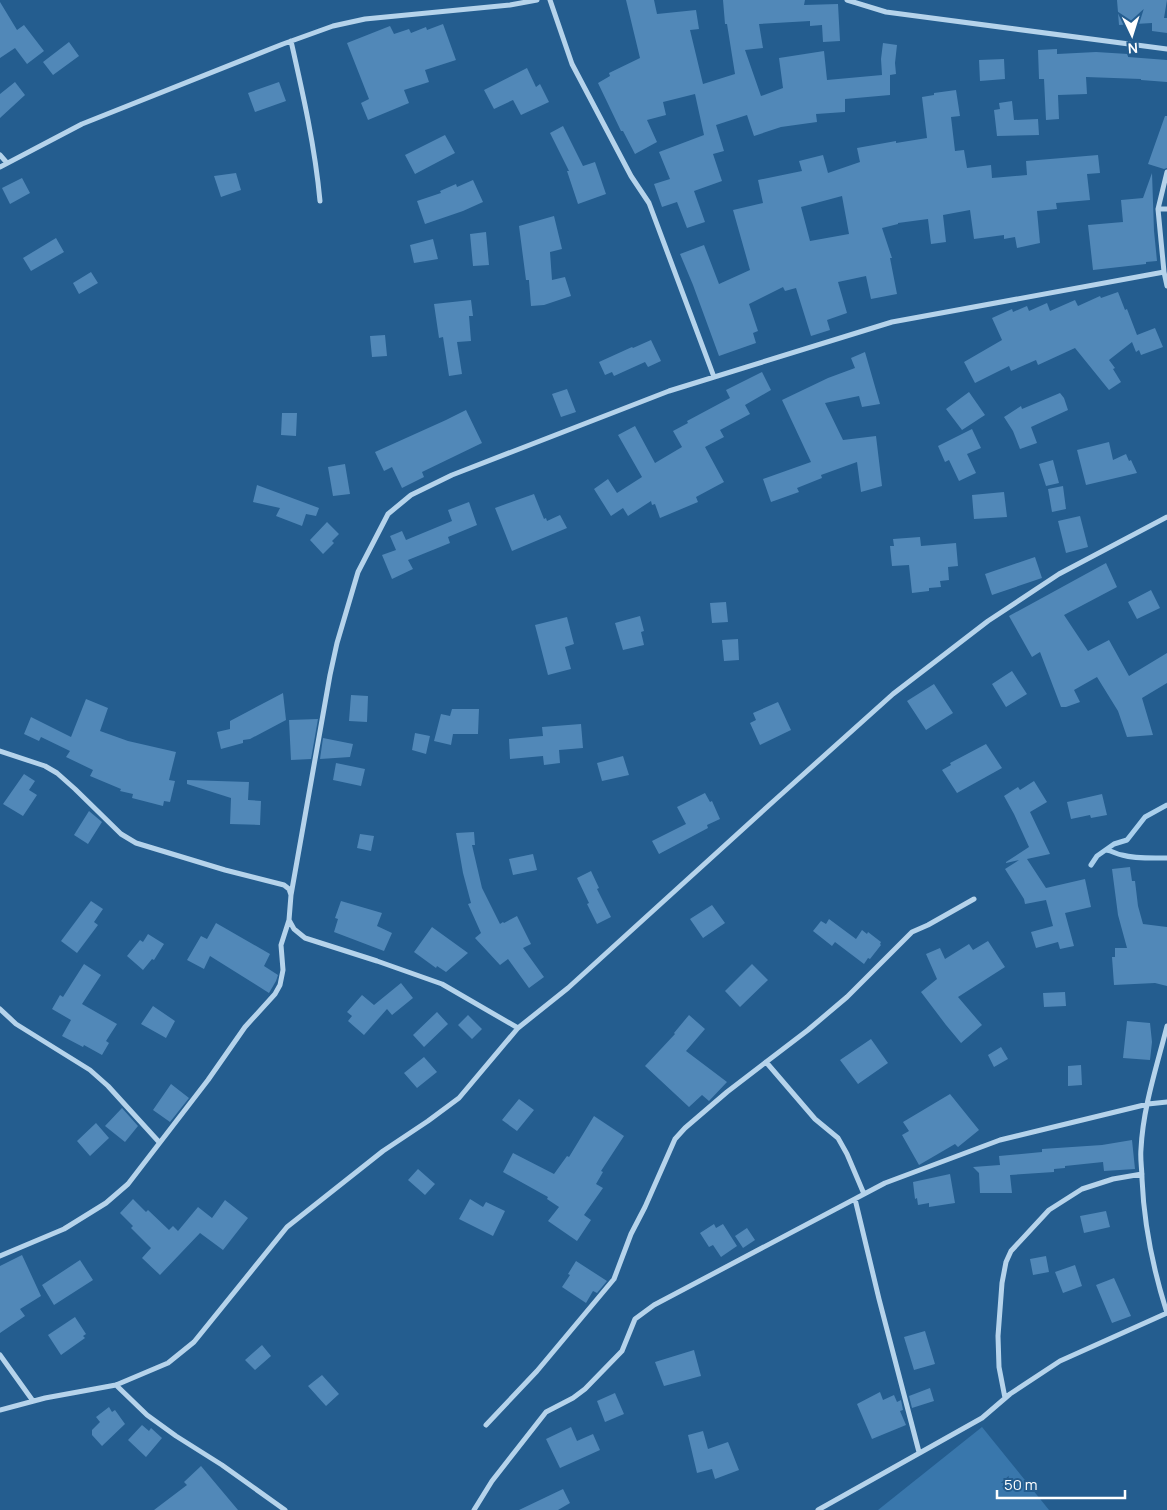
<svg xmlns="http://www.w3.org/2000/svg" width="1167" height="1510" font-family="Manrope,sans-serif">
  <style>
    .green { fill: #3977ac }
    .lines { fill: none; stroke-linecap: round; stroke-linejoin: round }
    .stream { stroke: #a9cfec; stroke-width: 5 }
    .building { fill: #5188b8; fill-rule: evenodd }
    .street { stroke: #b5d3eb; stroke-width: 5 }
  </style>
  <rect width="100%" height="100%" fill="#245d8f"/>
  <path class="green" d="M 982,1427 L 1049,1510 L 878,1510 Z"/>
  <g class="lines">
    <path class="stream" d="M 1106,850 C 1113,851 1116,854 1122,855 C 1136,859 1153,858 1167,858
      M 1091,865 L 1097,856 L 1114,844 L 1127,840 L 1145,817 L 1167,805"/>
  </g>
  <path class="building" d="M 626,0 L 654,0 L 657,14 L 696,10 L 699,29 L 690,30 L 703,84 L 735,74 L 727,24 L 725,24 L 723,0 L 805,0 L 804,5 L 838,4 L 840,41 L 823,42 L 822,25 L 810,26 L 810,21 L 759,24 L 763,48 L 745,50 L 761,96 L 783,88 L 779,58 L 824,51 L 827,80 L 882,75 L 881,59 L 883,43 L 897,45 L 895,63 L 896,74 L 890,75 L 890,95 L 845,99 L 845,112 L 816,114 L 817,122 L 781,127 L 754,136 L 747,115 L 716,125 L 724,151 L 713,154 L 722,181 L 694,191 L 705,222 L 687,228 L 677,202 L 662,207 L 654,184 L 670,179 L 659,152 L 704,135 L 695,94 L 663,102 L 666,115 L 647,120 L 657,142 L 635,154 L 623,131 L 621,131 L 598,83 L 610,76 L 609,73 L 640,58 Z
    M 1117,0 L 1167,0 L 1164,18 L 1167,18 L 1167,33 L 1152,31 L 1152,23 L 1119,25 Z
    M 0,2 L 17,30 L 24,25 L 44,51 L 27,64 L 15,48 L 0,58 Z
    M 443,24 L 456,60 L 425,70 L 429,82 L 404,90 L 409,103 L 368,120 L 361,103 L 369,99 L 347,43 L 390,26 L 394,34 L 409,29 L 411,33 L 426,27 L 427,30 Z
    M 69,42 L 79,56 L 53,75 L 43,62 Z
    M 1057,49 L 1057,54 L 1096,52 L 1128,54 L 1128,57 L 1167,60 L 1167,82 L 1141,80 L 1141,79 L 1086,77 L 1087,94 L 1058,95 L 1059,119 L 1046,120 L 1044,79 L 1039,79 L 1038,50 Z
    M 1004,59 L 1005,79 L 980,81 L 979,60 Z
    M 527,68 L 536,87 L 540,84 L 549,102 L 521,115 L 513,100 L 494,109 L 484,90 Z
    M 15,82 L 25,95 L 0,118 L 0,94 Z
    M 279,82 L 286,101 L 255,112 L 248,93 Z
    M 956,90 L 960,116 L 951,117 L 955,151 L 964,150 L 967,168 L 991,165 L 992,178 L 1027,175 L 1026,161 L 1098,155 L 1100,173 L 1087,174 L 1090,200 L 1056,203 L 1057,209 L 1037,211 L 1040,243 L 1017,248 L 1015,237 L 1004,239 L 1004,235 L 974,239 L 970,210 L 943,215 L 946,242 L 931,244 L 928,219 L 898,223 L 898,224 L 882,228 L 892,258 L 890,258 L 897,294 L 871,299 L 866,276 L 838,282 L 847,313 L 827,320 L 830,330 L 811,336 L 796,288 L 785,291 L 783,287 L 749,304 L 758,331 L 753,333 L 756,343 L 719,356 L 693,285 L 680,254 L 704,245 L 719,284 L 750,270 L 733,210 L 763,203 L 758,180 L 802,171 L 799,161 L 823,155 L 828,173 L 860,162 L 857,148 L 896,141 L 896,143 L 927,138 L 922,97 L 934,95 L 934,93 ZM 842,196 L 849,234 L 810,241 L 801,207 Z
    M 1012,101 L 1014,120 L 1038,119 L 1039,135 L 997,136 L 994,110 L 1000,109 L 999,103 Z
    M 1165,116 L 1167,116 L 1167,168 L 1164,169 L 1148,164 Z
    M 563,126 L 583,166 L 595,162 L 606,194 L 578,204 L 567,171 L 569,171 L 550,133 Z
    M 445,135 L 455,153 L 415,174 L 405,155 Z
    M 236,173 L 241,190 L 221,197 L 214,176 Z
    M 1152,173 L 1154,231 L 1157,261 L 1146,262 L 1146,264 L 1093,270 L 1088,225 L 1123,222 L 1121,200 L 1143,198 Z
    M 22,178 L 30,193 L 10,204 L 2,188 Z
    M 473,180 L 483,202 L 463,211 L 425,224 L 417,201 L 441,193 L 440,191 L 456,184 L 457,187 Z
    M 554,216 L 562,249 L 550,252 L 552,280 L 565,277 L 571,296 L 544,305 L 531,306 L 529,281 L 529,280 L 526,280 L 519,226 Z
    M 486,232 L 489,265 L 473,266 L 470,234 Z
    M 56,238 L 64,252 L 31,271 L 23,258 Z
    M 433,239 L 438,259 L 414,263 L 410,245 Z
    M 91,272 L 98,283 L 79,294 L 73,283 Z
    M 1118,292 L 1125,310 L 1127,309 L 1137,335 L 1155,328 L 1163,347 L 1141,355 L 1139,350 L 1136,352 L 1132,342 L 1109,360 L 1115,368 L 1113,369 L 1121,382 L 1109,390 L 1075,348 L 1038,365 L 1036,360 L 1011,371 L 1009,366 L 975,383 L 964,362 L 1002,340 L 992,318 L 1012,309 L 1013,312 L 1027,306 L 1029,311 L 1047,303 L 1050,311 L 1075,300 L 1078,306 L 1100,296 L 1101,298 Z
    M 471,300 L 473,316 L 469,316 L 471,341 L 457,342 L 462,374 L 449,376 L 443,337 L 439,338 L 434,304 Z
    M 385,335 L 387,356 L 372,357 L 370,336 Z
    M 651,340 L 661,361 L 648,367 L 645,362 L 614,376 L 612,372 L 605,375 L 599,362 L 632,347 L 633,348 Z
    M 865,352 L 880,404 L 862,407 L 859,396 L 825,403 L 843,440 L 876,436 L 882,486 L 861,492 L 857,462 L 821,475 L 822,478 L 797,488 L 799,492 L 771,502 L 763,479 L 811,462 L 782,400 L 828,378 L 855,368 L 851,358 Z
    M 762,372 L 771,390 L 745,405 L 750,414 L 720,430 L 724,437 L 705,447 L 724,482 L 696,497 L 698,502 L 660,518 L 655,504 L 652,505 L 651,501 L 628,516 L 623,508 L 611,516 L 594,489 L 608,479 L 617,493 L 642,477 L 618,435 L 635,426 L 655,463 L 682,447 L 673,431 L 688,423 L 687,421 L 730,398 L 726,390 Z
    M 567,389 L 576,412 L 561,417 L 552,394 Z
    M 969,392 L 985,415 L 962,430 L 946,409 Z
    M 1060,393 L 1064,398 L 1068,410 L 1031,427 L 1037,443 L 1020,449 L 1013,431 L 1004,417 L 1021,406 L 1022,409 Z
    M 466,410 L 482,443 L 422,472 L 424,477 L 402,488 L 392,467 L 384,471 L 375,452 L 446,420 Z
    M 282,413 L 297,413 L 296,436 L 281,435 Z
    M 972,429 L 981,448 L 967,454 L 976,473 L 959,481 L 949,460 L 945,462 L 938,446 Z
    M 1109,442 L 1113,460 L 1126,454 L 1129,461 L 1131,460 L 1137,473 L 1086,485 L 1077,450 Z
    M 1053,460 L 1059,483 L 1046,486 L 1039,464 Z
    M 345,464 L 350,494 L 333,496 L 328,467 Z
    M 257,485 L 319,508 L 316,516 L 306,514 L 302,526 L 276,516 L 280,508 L 253,502 Z
    M 1063,486 L 1066,509 L 1052,512 L 1048,489 Z
    M 1004,492 L 1007,517 L 974,519 L 972,495 Z
    M 534,494 L 544,519 L 546,518 L 547,521 L 560,515 L 567,528 L 512,551 L 495,508 Z
    M 469,502 L 477,525 L 448,537 L 450,543 L 408,560 L 413,569 L 392,579 L 382,555 L 396,550 L 390,536 L 402,531 L 406,540 L 452,521 L 448,510 Z
    M 1080,516 L 1088,547 L 1066,553 L 1058,521 Z
    M 327,522 L 339,534 L 332,541 L 334,543 L 323,554 L 310,540 Z
    M 920,537 L 921,546 L 956,543 L 958,566 L 948,567 L 949,580 L 940,581 L 941,587 L 929,588 L 929,591 L 912,593 L 909,565 L 892,566 L 890,546 L 894,546 L 893,539 Z
    M 1035,557 L 1042,578 L 992,595 L 985,574 Z
    M 1106,563 L 1117,587 L 1064,615 L 1088,651 L 1109,640 L 1129,676 L 1167,653 L 1167,683 L 1142,698 L 1153,735 L 1127,737 L 1118,711 L 1097,677 L 1074,690 L 1080,702 L 1066,707 L 1061,707 L 1040,652 L 1032,657 L 1009,616 Z
    M 1151,590 L 1160,608 L 1137,619 L 1128,602 Z
    M 726,602 L 728,622 L 712,623 L 710,603 Z
    M 640,616 L 644,631 L 641,632 L 644,645 L 623,650 L 615,623 Z
    M 567,617 L 574,644 L 565,647 L 571,669 L 548,675 L 535,625 Z
    M 738,639 L 739,660 L 724,661 L 722,640 Z
    M 1012,671 L 1027,694 L 1006,707 L 992,684 Z
    M 934,684 L 953,713 L 926,730 L 907,701 Z
    M 283,693 L 286,720 L 250,739 L 243,740 L 243,743 L 221,749 L 217,732 L 230,729 L 230,721 Z
    M 351,695 L 368,696 L 367,722 L 349,721 Z
    M 86,699 L 108,708 L 100,731 L 128,741 L 176,752 L 169,780 L 175,781 L 170,802 L 164,801 L 163,806 L 132,798 L 133,794 L 120,791 L 121,789 L 90,776 L 93,770 L 66,757 L 70,751 L 41,737 L 39,741 L 24,734 L 31,717 L 71,737 Z
    M 778,702 L 791,730 L 760,745 L 750,723 L 756,720 L 753,713 Z
    M 452,709 L 479,709 L 478,734 L 453,734 L 451,745 L 434,741 L 441,714 L 450,716 Z
    M 318,719 L 311,759 L 291,760 L 289,720 Z
    M 581,724 L 583,748 L 559,750 L 560,763 L 544,765 L 543,756 L 510,759 L 509,739 L 543,736 L 542,727 Z
    M 415,733 L 430,736 L 426,754 L 412,750 Z
    M 323,738 L 353,744 L 350,757 L 320,759 Z
    M 986,744 L 1002,768 L 957,793 L 942,770 L 951,765 L 950,763 Z
    M 623,756 L 629,775 L 602,781 L 597,763 Z
    M 336,763 L 365,769 L 361,786 L 333,780 Z
    M 24,774 L 35,781 L 29,790 L 37,795 L 23,816 L 3,804 Z
    M 187,780 L 249,782 L 248,800 L 261,801 L 260,825 L 230,824 L 231,798 L 187,784 Z
    M 1034,781 L 1047,802 L 1030,812 L 1050,854 L 1027,859 L 1046,888 L 1085,879 L 1091,907 L 1065,913 L 1074,946 L 1060,949 L 1058,942 L 1036,948 L 1031,932 L 1053,926 L 1046,900 L 1025,904 L 1024,899 L 1005,869 L 1019,860 L 1006,863 L 1006,862 L 1029,847 L 1014,814 L 1004,796 L 1018,787 L 1020,790 Z
    M 705,793 L 710,802 L 712,801 L 720,819 L 707,825 L 708,828 L 659,854 L 652,841 L 686,824 L 677,807 Z
    M 1102,794 L 1107,815 L 1091,818 L 1090,815 L 1071,819 L 1067,802 Z
    M 89,811 L 102,822 L 88,844 L 74,835 Z
    M 474,832 L 475,845 L 472,845 L 482,888 L 500,924 L 503,922 L 504,923 L 517,916 L 531,944 L 523,948 L 544,977 L 529,988 L 508,959 L 500,965 L 475,938 L 481,933 L 468,904 L 471,903 L 463,873 L 456,833 Z
    M 360,834 L 374,836 L 371,851 L 357,848 Z
    M 533,854 L 537,870 L 513,875 L 509,859 Z
    M 1130,867 L 1132,881 L 1135,881 L 1138,906 L 1143,924 L 1167,927 L 1167,986 L 1155,983 L 1114,985 L 1112,957 L 1115,957 L 1115,948 L 1127,948 L 1118,915 L 1112,869 Z
    M 591,871 L 599,888 L 597,889 L 611,917 L 597,924 L 587,904 L 589,903 L 577,878 Z
    M 91,901 L 103,909 L 94,922 L 98,925 L 77,953 L 61,941 Z
    M 341,901 L 382,913 L 377,926 L 392,933 L 384,951 L 334,932 L 338,919 L 335,918 Z
    M 712,905 L 725,923 L 703,938 L 690,919 Z
    M 829,919 L 856,939 L 862,930 L 867,934 L 868,932 L 881,942 L 880,944 L 881,945 L 870,959 L 868,958 L 864,964 L 835,942 L 832,946 L 813,931 L 821,921 L 826,924 Z
    M 216,923 L 270,954 L 264,966 L 278,975 L 276,981 L 269,993 L 210,956 L 204,969 L 187,960 L 201,936 L 207,939 Z
    M 432,927 L 468,953 L 446,972 L 437,966 L 436,968 L 414,952 Z
    M 148,934 L 164,944 L 154,960 L 152,959 L 143,970 L 127,956 L 140,940 L 143,942 Z
    M 988,941 L 1005,967 L 958,997 L 982,1025 L 961,1043 L 946,1025 L 921,992 L 937,979 L 926,954 L 940,948 L 945,959 L 969,944 L 973,950 Z
    M 84,964 L 101,975 L 82,1004 L 117,1024 L 106,1041 L 109,1043 L 102,1055 L 84,1045 L 83,1047 L 62,1036 L 71,1020 L 52,1009 L 60,995 L 63,997 Z
    M 752,964 L 768,980 L 740,1007 L 725,991 Z
    M 401,983 L 413,998 L 392,1015 L 387,1009 L 364,1035 L 348,1021 L 352,1016 L 347,1012 L 362,995 L 374,1005 Z
    M 1065,992 L 1066,1006 L 1044,1007 L 1043,993 Z
    M 153,1006 L 175,1021 L 166,1038 L 141,1024 Z
    M 437,1012 L 448,1024 L 424,1047 L 413,1035 Z
    M 468,1015 L 482,1029 L 472,1039 L 458,1025 Z
    M 689,1015 L 705,1029 L 686,1051 L 727,1082 L 709,1101 L 702,1095 L 689,1107 L 645,1066 L 675,1034 L 674,1033 Z
    M 1127,1021 L 1150,1023 L 1152,1042 L 1150,1060 L 1123,1058 Z
    M 871,1039 L 888,1063 L 858,1084 L 840,1060 Z
    M 1001,1047 L 1008,1059 L 994,1067 L 988,1055 Z
    M 424,1057 L 437,1072 L 417,1088 L 404,1073 Z
    M 1081,1065 L 1082,1085 L 1068,1086 L 1068,1066 Z
    M 171,1084 L 189,1098 L 170,1122 L 153,1110 Z
    M 950,1094 L 979,1130 L 958,1147 L 955,1144 L 919,1165 L 902,1135 L 909,1131 L 903,1122 Z
    M 519,1099 L 534,1110 L 517,1131 L 502,1120 Z
    M 122,1108 L 138,1126 L 125,1142 L 105,1126 Z
    M 594,1116 L 624,1136 L 601,1171 L 603,1172 L 596,1184 L 603,1188 L 584,1215 L 591,1220 L 577,1241 L 548,1221 L 559,1207 L 547,1199 L 548,1197 L 503,1172 L 513,1153 L 554,1174 L 567,1156 L 569,1157 Z
    M 96,1123 L 109,1138 L 90,1156 L 77,1141 Z
    M 1132,1140 L 1135,1169 L 1104,1171 L 1103,1162 L 1065,1166 L 1065,1168 L 1054,1169 L 1054,1172 L 1010,1175 L 1012,1193 L 980,1193 L 979,1173 L 973,1167 L 1000,1165 L 999,1156 L 1042,1152 L 1042,1149 L 1102,1145 Z
    M 418,1169 L 435,1184 L 425,1195 L 408,1180 Z
    M 950,1174 L 955,1203 L 929,1207 L 929,1203 L 918,1205 L 917,1198 L 915,1199 L 913,1182 Z
    M 133,1199 L 146,1212 L 148,1210 L 169,1230 L 173,1226 L 178,1231 L 198,1207 L 212,1218 L 225,1200 L 248,1218 L 223,1250 L 200,1233 L 160,1275 L 142,1258 L 151,1248 L 131,1228 L 133,1226 L 120,1213 Z
    M 470,1199 L 483,1207 L 486,1202 L 505,1211 L 493,1236 L 459,1219 Z
    M 1106,1211 L 1110,1227 L 1084,1233 L 1080,1216 Z
    M 714,1224 L 716,1228 L 723,1224 L 737,1246 L 721,1257 L 713,1245 L 709,1247 L 700,1233 Z
    M 747,1228 L 755,1240 L 743,1248 L 735,1236 Z
    M 22,1255 L 41,1296 L 20,1309 L 25,1316 L 0,1333 L 0,1266 Z
    M 1046,1256 L 1049,1272 L 1033,1275 L 1030,1259 Z
    M 80,1260 L 93,1280 L 54,1305 L 42,1285 Z
    M 576,1261 L 607,1281 L 597,1293 L 593,1291 L 586,1303 L 562,1287 L 570,1275 L 568,1274 Z
    M 1075,1265 L 1082,1286 L 1063,1293 L 1055,1272 Z
    M 1114,1278 L 1131,1316 L 1112,1323 L 1096,1285 Z
    M 75,1317 L 86,1334 L 83,1336 L 85,1338 L 61,1355 L 48,1335 Z
    M 925,1331 L 935,1364 L 914,1370 L 904,1337 Z
    M 262,1345 L 271,1356 L 255,1370 L 245,1360 Z
    M 694,1350 L 701,1376 L 664,1386 L 655,1362 Z
    M 322,1375 L 339,1394 L 326,1406 L 308,1386 Z
    M 930,1388 L 934,1401 L 912,1408 L 909,1396 Z
    M 880,1392 L 883,1400 L 894,1395 L 897,1402 L 901,1400 L 903,1410 L 900,1411 L 906,1425 L 872,1439 L 857,1404 Z
    M 615,1393 L 624,1414 L 605,1422 L 597,1401 Z
    M 109,1407 L 112,1412 L 115,1410 L 125,1424 L 102,1446 L 92,1435 L 92,1430 L 100,1422 L 96,1417 Z
    M 142,1425 L 149,1431 L 151,1428 L 162,1438 L 146,1457 L 128,1440 Z
    M 571,1427 L 577,1441 L 593,1434 L 600,1450 L 560,1468 L 546,1439 Z
    M 703,1431 L 708,1449 L 728,1442 L 739,1470 L 715,1479 L 712,1469 L 697,1473 L 688,1435 Z
    M 201,1466 L 238,1510 L 154,1510 L 187,1485 L 184,1482 Z
    M 563,1489 L 570,1503 L 558,1510 L 519,1510 Z"/>
  <g class="lines">
    <path class="street" d="M 550,0 L 572,64 L 631,176 L 649,203 L 714,377
      M 847,0 L 886,12 L 1167,49
      M 291,41 C 303,94 315,147 320,201
      M 0,155 L 7,163
      M 0,167 L 82,124 L 283,44 L 333,26 L 365,19 L 510,5 L 537,0
      M 1167,172 L 1158,209 L 1164,272 L 1167,286
      M 1158,209 L 1167,209
      M 0,751 L 45,766 L 57,773 L 75,789 L 121,834 L 136,843 L 225,870 L 284,885 L 289,889 L 291,895 L 289,920 L 294,929 L 305,938 L 377,961 L 442,984 L 518,1028
      M 291,895 L 330,675 L 337,643 L 358,572 L 388,514 L 411,495 L 452,475 L 669,391 L 892,322 L 1164,272
      M 0,1009 L 16,1024 L 90,1070 L 108,1086 L 159,1142
      M 766,1062 L 815,1119 L 838,1138 L 847,1154 L 864,1194
      M 855,1199 L 879,1299 L 919,1452
      M 0,1256 L 64,1229 L 106,1203 L 128,1184 L 208,1080 L 245,1027 L 275,994 L 280,985 L 283,970 L 281,945 L 289,920
      M 0,1355 L 33,1401
      M 116,1385 L 147,1415 L 176,1436 L 222,1465 L 285,1510
      M 1005,1398 L 999,1367 L 998,1336 L 1002,1283 L 1006,1262 L 1011,1251 L 1049,1210 L 1082,1189 L 1113,1179 L 1142,1174
      M 0,1410 L 45,1398 L 116,1385 L 168,1363 L 194,1342 L 287,1227 L 383,1151 L 428,1121 L 459,1098 L 518,1028 L 568,988 L 776,799 L 893,694 L 988,621 L 1059,574 L 1167,517
      M 486,1425 L 537,1371 L 614,1279 L 631,1234 L 645,1207 L 675,1139 L 685,1128 L 727,1092 L 808,1030 L 847,997 L 912,932 L 928,925 L 974,899
      M 474,1510 L 492,1481 L 546,1412 L 573,1398 L 585,1389 L 622,1351 L 635,1319 L 654,1305 L 885,1183 L 1000,1140 L 1148,1104 L 1167,1102
      M 818,1510 L 982,1418 L 1010,1394 L 1060,1361 L 1167,1313 C 1153,1269 1144,1225 1142,1179 C 1142,1169 1140,1159 1141,1149 C 1143,1107 1157,1066 1167,1026"/>
  </g>
  <g transform="translate(1132 35) rotate(176)" stroke="#245d8f" stroke-width="4" paint-order="stroke">
  <path d="M0-4L9 19L0 12L-9 19Z" fill="#ffffff"/>
  <text y="-8" font-size="14" font-weight="bold" text-anchor="middle" fill="#ffffff">N</text>
  </g>
  <path d="M997 1490v8h128v-8" fill="none" stroke="#ffffff" stroke-width="2.5"/>
  <text x="1004" y="1490" font-size="15" fill="#ffffff" stroke="#245d8f" stroke-width="4" paint-order="stroke">50 m</text>
</svg>
